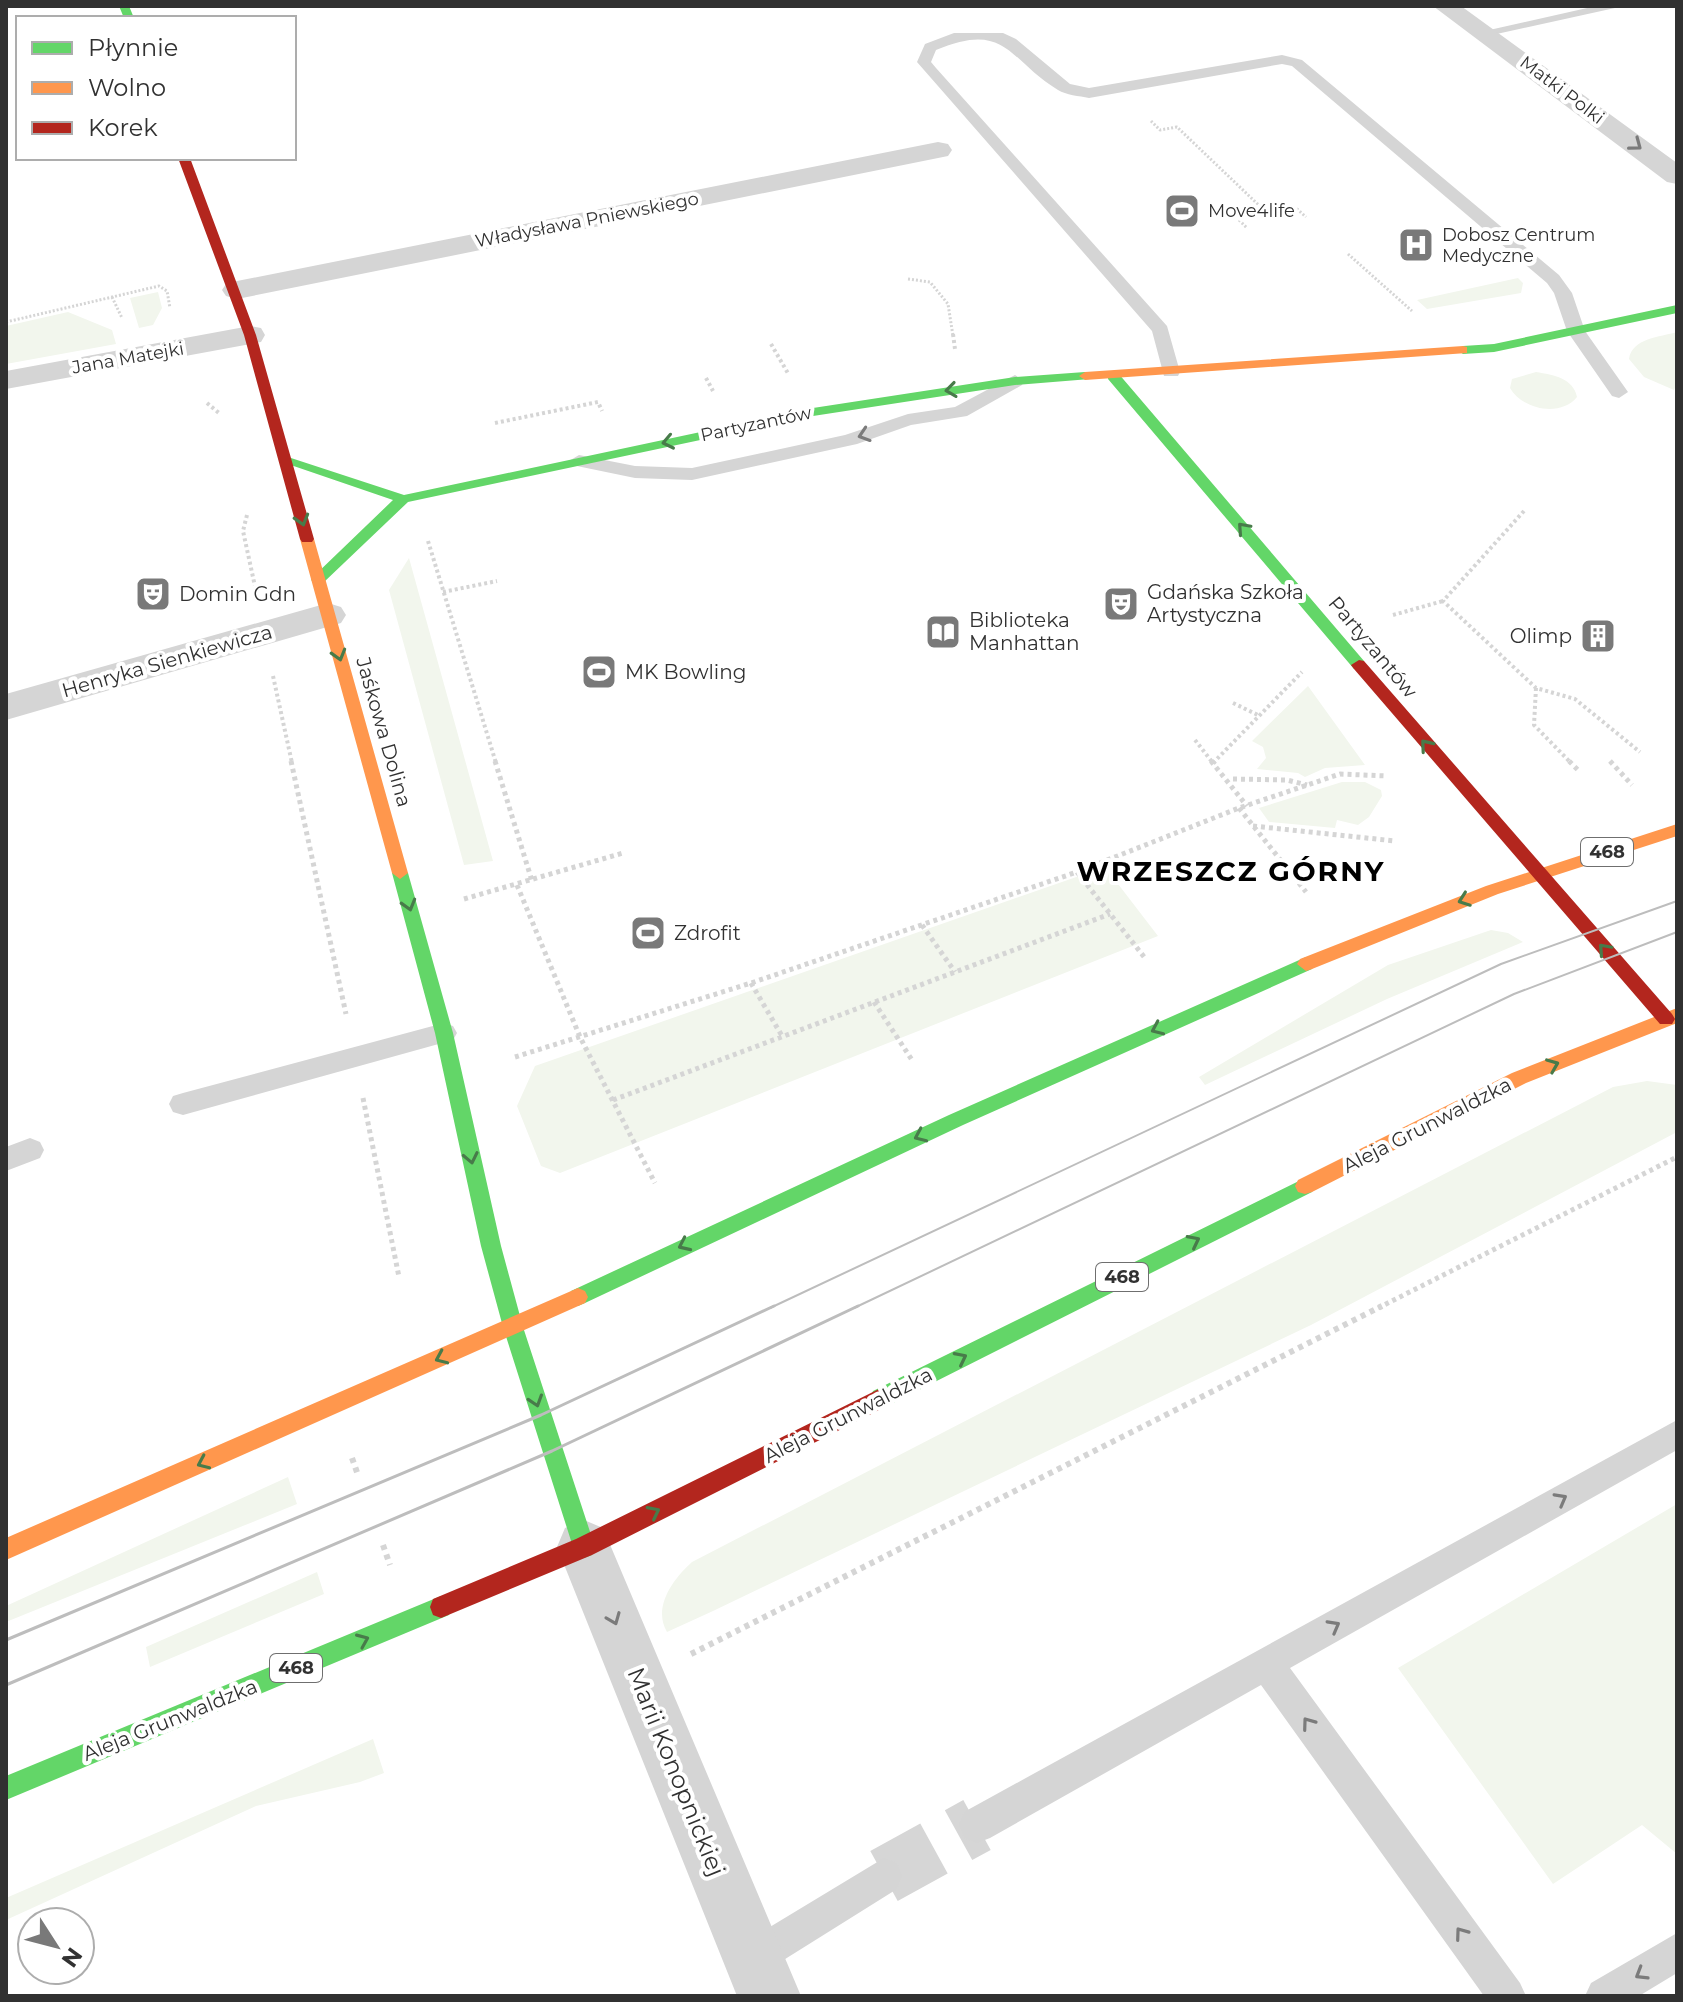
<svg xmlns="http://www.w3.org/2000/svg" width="1683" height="2002" font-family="Montserrat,sans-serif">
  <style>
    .green { fill: #f2f6ed }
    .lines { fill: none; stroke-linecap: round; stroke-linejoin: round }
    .street-tunnel { stroke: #d6d6d6; stroke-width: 57; stroke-dasharray: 57 28; stroke-linecap: butt }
    .path-far3 { stroke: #d5d5d5; stroke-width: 3; stroke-dasharray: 2 2; stroke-linecap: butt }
    .path-far2 { stroke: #d5d5d5; stroke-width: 4; stroke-dasharray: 3 3; stroke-linecap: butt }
    .path-far1 { stroke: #d5d5d5; stroke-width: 5; stroke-dasharray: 4 4; stroke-linecap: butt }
    .path { stroke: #d5d5d5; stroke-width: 6; stroke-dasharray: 5 5; stroke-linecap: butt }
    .lane { fill: #d5d5d5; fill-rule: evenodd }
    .street { fill: #d5d5d5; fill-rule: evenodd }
    .fast { fill: #63d668; fill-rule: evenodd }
    .slow { fill: #ff974d; fill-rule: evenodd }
    .jam { fill: #b3261e; fill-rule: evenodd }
    .tram-far1 { stroke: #bdbdbd; stroke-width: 2 }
    .tram { stroke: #bdbdbd; stroke-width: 3 }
    .oneway { stroke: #7b7b7b }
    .oneway2 { stroke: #487b4a }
    .labels { text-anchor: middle; stroke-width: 8; stroke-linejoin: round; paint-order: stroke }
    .far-street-label { font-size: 18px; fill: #313131; stroke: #fff }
    .far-poi-label { font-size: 18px; fill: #313131; stroke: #fff; text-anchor: start }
    .shield { fill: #fff; stroke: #6f6f6f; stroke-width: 2 }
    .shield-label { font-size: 18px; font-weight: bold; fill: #313131 }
    .poi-label { font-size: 20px; fill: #313131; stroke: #fff; text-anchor: start }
    .street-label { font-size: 20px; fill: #313131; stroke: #fff }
    .near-street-label { font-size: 24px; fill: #313131; stroke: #fff }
    .district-label { font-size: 28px; font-weight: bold; letter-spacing: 2px; fill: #000; stroke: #fff }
  </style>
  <rect width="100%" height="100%" fill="#fff"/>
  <path class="green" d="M 1518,278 L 1523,283 L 1521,293 L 1427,309 L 1417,300 Z
    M 158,292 L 162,308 L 153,325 L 139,328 L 130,298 Z
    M 68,312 L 112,330 L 116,344 L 6,364 L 6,326 Z
    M 1677,332 L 1677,383 L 1674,390 L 1644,377 L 1629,359 C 1632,338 1660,337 1677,332 Z
    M 1536,372 C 1554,375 1573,378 1577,397 C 1560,418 1522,409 1510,388 L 1512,379 Z
    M 409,558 L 493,861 L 464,865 L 389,590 Z
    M 1308,686 L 1365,765 L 1325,768 L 1305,777 L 1298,773 L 1257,769 L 1266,758 L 1263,747 L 1252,741 Z
    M 1342,782 L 1365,782 L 1381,790 L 1382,796 L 1369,817 L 1358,825 L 1337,820 L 1335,828 L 1269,822 L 1259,808 Z
    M 1105,867 L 1158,936 L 560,1173 L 541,1166 L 517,1106 L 535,1066 Z
    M 1491,930 L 1508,933 L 1523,942 L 1387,999 L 1205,1085 L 1199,1077 L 1388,965 Z
    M 1647,1081 L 1677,1085 L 1677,1132 L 1311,1325 L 713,1611 L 667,1632 C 652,1607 674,1578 692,1562 L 1613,1087 Z
    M 288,1477 L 297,1504 L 6,1622 L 6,1606 Z
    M 1677,1504 L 1677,1854 L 1642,1825 L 1553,1884 L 1398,1668 Z
    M 317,1572 L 324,1594 L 150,1667 L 146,1647 Z
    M 373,1739 L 384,1773 L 360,1782 L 256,1806 L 6,1920 L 6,1898 Z"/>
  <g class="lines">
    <path class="street-tunnel" d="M 884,1876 L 977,1825"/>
    <path class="path-far3" d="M 1151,121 L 1160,130 L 1177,127 L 1267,213
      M 1238,219 L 1296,208 L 1306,217
      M 1239,220 L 1247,228
      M 1348,254 L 1412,311
      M 908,279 L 930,282 L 948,304 L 953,336
      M 112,297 L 122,318
      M 6,322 L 159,286 L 167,291 L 170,308"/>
    <path class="path-far2" d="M 953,334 L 955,349
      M 771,344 L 789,375
      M 706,378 L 713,391
      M 207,403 L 219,413
      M 495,423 L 598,402 L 602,411
      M 1524,511 L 1443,601 L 1536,688 L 1575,699 L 1640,752
      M 247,515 L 243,531 L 256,591
      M 428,541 L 496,763
      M 443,592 L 497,581
      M 1393,615 L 1443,601
      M 273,676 L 292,763
      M 1536,688 L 1534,725 L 1571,763
      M 1233,703 L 1260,716
      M 1195,740 L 1213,763
      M 1213,763 L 1302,672"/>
    <path class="path-far1" d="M 291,761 L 346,1014
      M 495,761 L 532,881
      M 1211,761 L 1247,806
      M 1569,761 L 1579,771
      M 1610,761 L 1632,785
      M 1213,763 L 1215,761
      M 1233,779 L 1287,780 L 1307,785
      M 1239,808 L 1306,892
      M 1253,826 L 1395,841
      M 1077,872 L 1145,958
      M 517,885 L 580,1037 L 655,1183
      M 464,899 L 623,853
      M 922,925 L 955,972
      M 751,983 L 782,1036
      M 874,1002 L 912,1060
      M 515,1057 L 751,983 L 1077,872 L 1239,808 L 1340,774 L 1387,776
      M 363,1098 L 399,1277
      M 613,1100 L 1110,914
      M 1378,1308 L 1677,1157"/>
    <path class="path" d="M 352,1458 L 358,1475
      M 383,1545 L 390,1565
      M 691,1654 L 1382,1306"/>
    <path class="lane" d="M 1596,6 L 1624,6 L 1483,37 L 1476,33 Z
      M 954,33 L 1003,33 L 1016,39 L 1070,84 L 1089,88 L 1282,55 L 1302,60 L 1559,275 L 1572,293 L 1585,331 L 1628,392 L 1619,398 L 1612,396 L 1567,331 L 1554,293 L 1547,283 L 1292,66 L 1282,64 L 1089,98 C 1079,96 1066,95 1058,90 C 1008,60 1007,20 936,50 L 931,62 L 936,68 L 1167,326 L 1180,372 L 1178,376 L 1164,376 L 1152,331 L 917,62 L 925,44 Z
      M 1015,375 L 1024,381 L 1022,385 L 967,416 L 911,425 L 857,444 L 692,480 L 635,478 L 572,465 L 569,461 L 579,455 L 635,466 L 692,468 L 845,435 L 908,414 L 955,407 Z
      M 444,1023 L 453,1026 L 457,1033 L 453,1040 L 183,1115 L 173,1112 L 169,1104 L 173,1096 L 183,1093 Z
      M 30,1138 L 40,1142 L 44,1150 L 40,1158 L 6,1171 L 6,1147 Z
      M 1677,1420 L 1677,1450 L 1290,1668 L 1520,1983 L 1526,1996 L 1484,1996 L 1261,1685 L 990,1838 L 977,1843 L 964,1838 L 959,1825 L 964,1812 Z
      M 884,1858 L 897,1863 L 902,1876 L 897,1889 L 766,1971 L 753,1977 L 740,1971 L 734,1958 L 740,1945 Z
      M 1677,1933 L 1677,1973 L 1639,1996 L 1585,1996 L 1591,1983 Z"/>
    <path class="street" d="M 1433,6 L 1461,6 L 1677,163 L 1677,184 L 1667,182 Z
      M 938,142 L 948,144 L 952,150 L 948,156 L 237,299 L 226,296 L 222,290 L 226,284 L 237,281 Z
      M 250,326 L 261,328 L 265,335 L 261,342 L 6,389 L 6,371 Z
      M 328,603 L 341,607 L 346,615 L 341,623 L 6,720 L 6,694 Z
      M 584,1520 L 603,1528 L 801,1996 L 737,1996 L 557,1547 L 565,1528 Z"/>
    <path class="fast" d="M 119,6 L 129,6 L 134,18 L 124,18 Z
      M 1677,305 L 1677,313 L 1494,352 L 1463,354 L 1457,350 L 1463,346 L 1494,344 Z
      M 1085,372 L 1090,373 L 1090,379 L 1015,385 L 813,416 L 408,502 L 323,583 L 318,585 L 311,580 L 313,577 L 393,500 L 279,461 L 281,458 L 291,458 L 404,495 L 813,408 L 1015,377 Z
      M 1113,372 L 1118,373 L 1364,661 L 1364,669 L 1354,669 L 1108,379 L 1108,373 Z
      M 400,867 L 408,873 L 453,1033 L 501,1246 L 523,1327 L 595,1547 L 592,1555 L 584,1558 L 576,1555 L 573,1547 L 503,1327 L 481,1246 L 435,1033 L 392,873 Z
      M 1306,957 L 1315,964 L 1312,969 L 963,1125 L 585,1303 L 578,1306 L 571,1303 L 568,1297 L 571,1291 L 949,1115 Z
      M 1305,1178 L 1312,1180 L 1315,1186 L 1312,1192 L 889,1405 L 881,1408 L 873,1405 L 870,1398 L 873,1391 Z
      M 441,1596 L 449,1599 L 452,1607 L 449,1615 L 6,1800 L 6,1776 Z"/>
    <path class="slow" d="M 1463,346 L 1467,347 L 1467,353 L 1085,380 L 1079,376 L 1085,372 Z
      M 307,535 L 314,539 L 408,873 L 400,879 L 392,873 L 300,539 Z
      M 1677,824 L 1677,836 L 1498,894 L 1312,969 L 1306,971 L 1297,964 L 1300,959 L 1486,886 Z
      M 1677,1008 L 1677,1023 L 1526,1083 L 1312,1192 L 1305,1194 L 1298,1192 L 1295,1186 L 1298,1180 L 1512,1073 Z
      M 578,1288 L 585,1291 L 588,1297 L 585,1303 L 6,1560 L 6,1538 Z"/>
    <path class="jam" d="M 178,158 L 190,158 L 256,335 L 314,539 L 312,542 L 302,542 L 300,539 L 244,335 Z
      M 1359,660 L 1364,661 L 1672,1014 L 1675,1019 L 1672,1024 L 1660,1024 L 1354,669 L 1351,665 Z
      M 881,1388 L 889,1391 L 892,1398 L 889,1405 L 592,1555 L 441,1618 L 433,1615 L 430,1607 L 433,1599 L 576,1539 Z"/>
    <path class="tram-far1" d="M 770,1308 L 1501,964 L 1677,901
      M 854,1308 L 1514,994 L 1677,932"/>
    <path class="tram" d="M 6,1640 L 541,1415 L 774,1306
      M 6,1685 L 552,1451 L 858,1306"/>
  </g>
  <defs><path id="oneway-chevron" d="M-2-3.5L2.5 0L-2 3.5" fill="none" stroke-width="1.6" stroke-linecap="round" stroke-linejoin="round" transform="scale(2)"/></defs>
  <g class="oneway">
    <use href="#oneway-chevron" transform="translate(1636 145) rotate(37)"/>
    <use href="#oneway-chevron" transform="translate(864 435) rotate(162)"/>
    <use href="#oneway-chevron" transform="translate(1561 1499) rotate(-29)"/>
    <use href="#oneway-chevron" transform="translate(614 1619) rotate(68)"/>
    <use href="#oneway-chevron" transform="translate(1334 1626) rotate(-29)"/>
    <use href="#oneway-chevron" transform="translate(1308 1723) rotate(-126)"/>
    <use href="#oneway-chevron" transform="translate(1461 1933) rotate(-126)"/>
    <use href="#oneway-chevron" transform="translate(1641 1974) rotate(149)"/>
  </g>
  <g class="oneway2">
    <use href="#oneway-chevron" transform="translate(951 390) rotate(172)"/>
    <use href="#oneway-chevron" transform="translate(668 442) rotate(168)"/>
    <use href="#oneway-chevron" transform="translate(302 520) rotate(74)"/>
    <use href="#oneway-chevron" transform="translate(1243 528) rotate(-132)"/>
    <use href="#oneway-chevron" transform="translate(339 655) rotate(74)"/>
    <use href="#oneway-chevron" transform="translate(1426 745) rotate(-130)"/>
    <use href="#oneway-chevron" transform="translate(1464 900) rotate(160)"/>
    <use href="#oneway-chevron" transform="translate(409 905) rotate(74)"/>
    <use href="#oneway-chevron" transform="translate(1604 949) rotate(-132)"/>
    <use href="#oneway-chevron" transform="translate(1157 1029) rotate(156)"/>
    <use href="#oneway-chevron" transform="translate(1553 1065) rotate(-22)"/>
    <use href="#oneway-chevron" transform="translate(920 1136) rotate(156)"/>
    <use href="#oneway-chevron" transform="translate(471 1158) rotate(78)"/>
    <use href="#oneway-chevron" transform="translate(1194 1241) rotate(-27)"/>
    <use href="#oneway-chevron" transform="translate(684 1245) rotate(155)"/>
    <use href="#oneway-chevron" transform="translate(441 1358) rotate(156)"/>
    <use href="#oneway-chevron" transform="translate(961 1358) rotate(-27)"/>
    <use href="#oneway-chevron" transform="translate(536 1401) rotate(72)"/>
    <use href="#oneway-chevron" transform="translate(203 1463) rotate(156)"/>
    <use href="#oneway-chevron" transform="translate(654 1512) rotate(-27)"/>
    <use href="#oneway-chevron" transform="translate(363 1640) rotate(-23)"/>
  </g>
  <defs>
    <symbol id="stadium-square" viewBox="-11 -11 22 22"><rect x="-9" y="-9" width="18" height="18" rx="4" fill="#797979" stroke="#fff"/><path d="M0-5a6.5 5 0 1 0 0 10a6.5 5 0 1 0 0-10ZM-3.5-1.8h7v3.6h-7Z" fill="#fff"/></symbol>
    <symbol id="hospital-square" viewBox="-11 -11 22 22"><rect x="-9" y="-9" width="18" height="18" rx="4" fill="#797979" stroke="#fff"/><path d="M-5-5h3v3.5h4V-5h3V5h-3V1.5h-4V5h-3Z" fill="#fff"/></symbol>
    <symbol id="theatre-square" viewBox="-11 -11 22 22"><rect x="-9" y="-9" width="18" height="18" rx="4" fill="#797979" stroke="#fff"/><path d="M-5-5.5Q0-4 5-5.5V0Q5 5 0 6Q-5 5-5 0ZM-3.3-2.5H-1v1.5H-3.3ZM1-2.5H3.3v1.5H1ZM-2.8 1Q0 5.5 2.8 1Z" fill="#fff"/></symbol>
    <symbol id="library-square" viewBox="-11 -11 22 22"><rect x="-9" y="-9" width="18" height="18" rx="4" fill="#797979" stroke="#fff"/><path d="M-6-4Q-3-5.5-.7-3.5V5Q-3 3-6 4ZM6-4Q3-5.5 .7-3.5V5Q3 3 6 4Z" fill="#fff"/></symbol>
    <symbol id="building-square" viewBox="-11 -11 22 22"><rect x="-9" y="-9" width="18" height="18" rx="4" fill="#797979" stroke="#fff"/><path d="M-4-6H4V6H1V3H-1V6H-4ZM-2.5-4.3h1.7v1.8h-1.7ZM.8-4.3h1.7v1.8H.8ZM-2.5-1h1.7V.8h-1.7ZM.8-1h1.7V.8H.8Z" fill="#fff"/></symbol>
  </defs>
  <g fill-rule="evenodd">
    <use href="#stadium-square" x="1162" y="191" width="40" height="40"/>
    <use href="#hospital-square" x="1396" y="225" width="40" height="40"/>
    <use href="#theatre-square" x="133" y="574" width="40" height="40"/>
    <use href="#theatre-square" x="1101" y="584" width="40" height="40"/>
    <use href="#library-square" x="923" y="612" width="40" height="40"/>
    <use href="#building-square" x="1578" y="616" width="40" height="40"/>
    <use href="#stadium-square" x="579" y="652" width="40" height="40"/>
    <use href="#stadium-square" x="628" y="913" width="40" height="40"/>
  </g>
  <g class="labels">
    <g class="far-street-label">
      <text transform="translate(1562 90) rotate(37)" y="6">Matki Polki</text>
      <text transform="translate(587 220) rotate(-11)" y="6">Władysława Pniewskiego</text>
      <text transform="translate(128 358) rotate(-10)" y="6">Jana Matejki</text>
      <text transform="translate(756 424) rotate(-12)" y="6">Partyzantów</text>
    </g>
    <g class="far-poi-label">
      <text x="1208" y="217">Move4life</text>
      <text x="1442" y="241">Dobosz Centrum<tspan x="1442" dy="21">Medyczne</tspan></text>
    </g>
    <g class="shield">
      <rect x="1581" y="838" width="52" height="28" rx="6"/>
      <rect x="1096" y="1263" width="52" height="28" rx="6"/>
      <rect x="270" y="1654" width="52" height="28" rx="6"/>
    </g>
    <g class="shield-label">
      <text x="1607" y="858">468</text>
      <text x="1122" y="1283">468</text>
      <text x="296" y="1674">468</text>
    </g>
    <g class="poi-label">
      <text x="1147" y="599">Gdańska Szkoła<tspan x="1147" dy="23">Artystyczna</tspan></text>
      <text x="179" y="601">Domin Gdn</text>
      <text x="969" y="627">Biblioteka<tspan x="969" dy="23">Manhattan</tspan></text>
      <text x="1572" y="643" text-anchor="end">Olimp</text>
      <text x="625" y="679">MK Bowling</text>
      <text x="674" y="940">Zdrofit</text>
    </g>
    <g class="street-label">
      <text transform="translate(1373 647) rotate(50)" y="7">Partyzantów</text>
      <text transform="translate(167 661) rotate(-16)" y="7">Henryka Sienkiewicza</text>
      <text transform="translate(384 732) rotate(74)" y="7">Jaśkowa Dolina</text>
      <text transform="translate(1427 1125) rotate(-27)" y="7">Aleja Grunwaldzka</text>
      <text transform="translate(848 1415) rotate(-27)" y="7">Aleja Grunwaldzka</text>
      <text transform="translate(170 1720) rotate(-22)" y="7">Aleja Grunwaldzka</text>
    </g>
    <g class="near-street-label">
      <text transform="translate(676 1772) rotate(68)" y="8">Marii Konopnickiej</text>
    </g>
    <g class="district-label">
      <text x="1231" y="881">WRZESZCZ GÓRNY</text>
    </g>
  </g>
  <rect width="1683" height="2002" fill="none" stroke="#313131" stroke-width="16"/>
  <rect x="16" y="16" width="280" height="144" fill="#ffffff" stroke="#adadad" stroke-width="2"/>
  <rect x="32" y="42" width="40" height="12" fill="#63d668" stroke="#adadad" stroke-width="2"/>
  <text x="88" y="56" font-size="24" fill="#313131">Płynnie</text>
  <rect x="32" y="82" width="40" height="12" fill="#ff974d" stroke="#adadad" stroke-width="2"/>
  <text x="88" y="96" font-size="24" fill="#313131">Wolno</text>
  <rect x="32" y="122" width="40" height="12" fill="#b3261e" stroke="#adadad" stroke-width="2"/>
  <text x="88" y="136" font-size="24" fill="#313131">Korek</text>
  <g transform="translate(56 1946) rotate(126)"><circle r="38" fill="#ffffff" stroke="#adadad" stroke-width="2"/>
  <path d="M0-6L14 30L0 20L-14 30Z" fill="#797979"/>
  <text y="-12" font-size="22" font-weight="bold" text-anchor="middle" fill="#313131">N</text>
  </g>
</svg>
